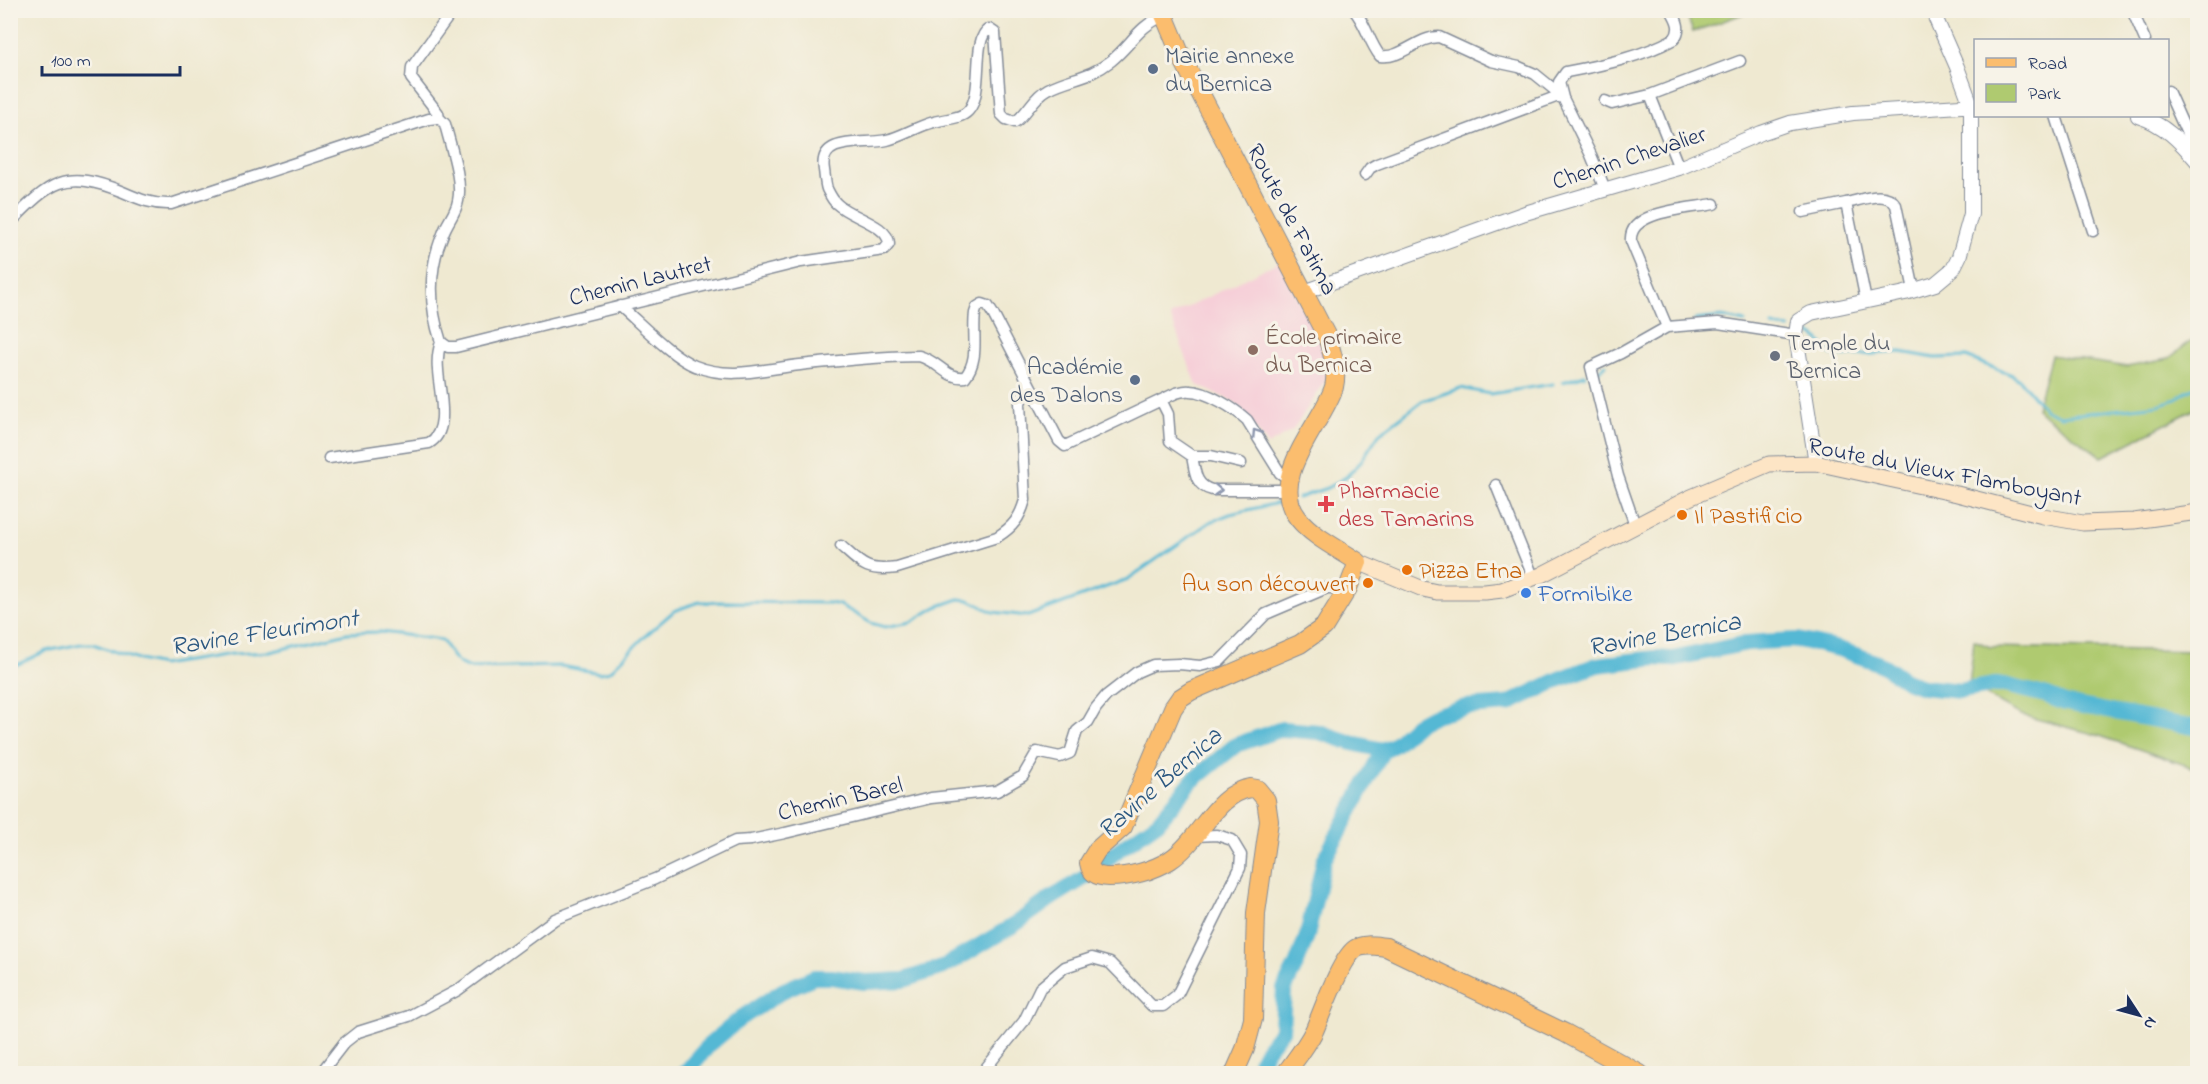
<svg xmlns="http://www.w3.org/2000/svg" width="2208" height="1084" font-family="'Indie Flower',sans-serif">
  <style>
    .built { fill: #f6cfd8 }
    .green { fill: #afca70; stroke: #657c67; stroke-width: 1.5 }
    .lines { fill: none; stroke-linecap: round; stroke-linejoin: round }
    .stream { stroke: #55b8d4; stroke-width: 3 }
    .river { stroke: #55b8d4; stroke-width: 16 }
    .minor-casing { stroke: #858c98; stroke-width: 13 }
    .tertiary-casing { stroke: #858c98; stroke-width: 16 }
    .secondary-casing { stroke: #858c98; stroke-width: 17 }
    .primary-casing { stroke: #858c98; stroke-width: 20 }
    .minor { stroke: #fff; stroke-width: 10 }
    .tertiary { stroke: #fff; stroke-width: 14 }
    .secondary { stroke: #fde5c5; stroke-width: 15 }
    .primary { stroke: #fbbd6e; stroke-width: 18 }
    .oneway { stroke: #8d97ae }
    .service-dot { fill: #5c6f8a; stroke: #f7f3e8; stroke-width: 2 }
    .education-dot { fill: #8d6e63; stroke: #f7f3e8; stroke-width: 2 }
    .worship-dot { fill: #6b7280; stroke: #f7f3e8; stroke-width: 2 }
    .health-dot { fill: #e0444e; stroke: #f7f3e8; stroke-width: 2 }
    .food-dot { fill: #e8710a; stroke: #f7f3e8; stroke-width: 2 }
    .shop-dot { fill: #3f7fe0; stroke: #f7f3e8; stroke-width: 2 }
    .labels { text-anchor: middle; stroke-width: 6; stroke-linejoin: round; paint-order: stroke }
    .service-label { font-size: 24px; fill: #4e5e75; stroke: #f7f3e8; text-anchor: start }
    .street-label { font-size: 24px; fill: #1b2f5e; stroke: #f7f3e8 }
    .education-label { font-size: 24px; fill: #785e54; stroke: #f7f3e8; text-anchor: start }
    .worship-label { font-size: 24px; fill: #5b616d; stroke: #f7f3e8; text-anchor: start }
    .health-label { font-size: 24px; fill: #be3a42; stroke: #f7f3e8; text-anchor: start }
    .food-label { font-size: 24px; fill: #c56008; stroke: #f7f3e8; text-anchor: start }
    .shop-label { font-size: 24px; fill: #366cbe; stroke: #f7f3e8; text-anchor: start }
    .water-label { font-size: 26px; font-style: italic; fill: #2c5881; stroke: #f7f3e8 }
  </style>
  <rect width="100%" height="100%" fill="#f7f3e8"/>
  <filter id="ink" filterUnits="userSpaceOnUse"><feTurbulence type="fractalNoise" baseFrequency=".0167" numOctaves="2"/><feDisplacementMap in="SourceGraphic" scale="12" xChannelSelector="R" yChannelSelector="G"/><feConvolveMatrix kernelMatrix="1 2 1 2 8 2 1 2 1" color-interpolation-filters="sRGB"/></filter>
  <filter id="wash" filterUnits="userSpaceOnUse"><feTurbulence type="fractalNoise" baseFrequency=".008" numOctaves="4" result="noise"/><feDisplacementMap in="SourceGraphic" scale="24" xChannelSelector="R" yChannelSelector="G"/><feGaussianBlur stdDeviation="1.35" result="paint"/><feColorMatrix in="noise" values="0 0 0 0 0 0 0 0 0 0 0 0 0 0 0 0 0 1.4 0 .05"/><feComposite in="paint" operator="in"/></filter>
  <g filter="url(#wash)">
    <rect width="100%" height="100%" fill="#efe9d1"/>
    <path class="built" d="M 1280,261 L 1326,356 L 1327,378 L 1293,430 L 1268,445 L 1236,403 L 1197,385 L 1170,316 Z"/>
    <path class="green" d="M 1685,11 L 1685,10 L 1751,11 L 1693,32 Z
      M 2197,336 L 2197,408 L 2102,457 L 2036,409 L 2051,355 L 2127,367 L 2168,359 Z
      M 1974,640 L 1990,647 L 2197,651 L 2197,769 L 2097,735 L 2021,715 L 1969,686 Z"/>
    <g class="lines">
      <path class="stream" d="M 1695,320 L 1721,317 L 1745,322
        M 1772,326 L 1789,328
        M 1803,330 L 1816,337 L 1831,354 L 1843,356 L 1901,352 L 1935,358 L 1966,357 L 2012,375 L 2020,380 L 2044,409 L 2060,416 L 2158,405 L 2171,401 L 2198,385
        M 1598,371 L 1606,365
        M 1563,382 L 1585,375
        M 1298,498 L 1327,488 L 1346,477 L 1359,464 L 1379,434 L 1422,401 L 1461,388 L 1490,394 L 1553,384
        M 10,668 L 46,651 L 81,644 L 93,644 L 135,659 L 161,665 L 232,654 L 270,652 L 347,633 L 381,632 L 442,640 C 451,654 454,664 471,668 L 561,666 L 600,673 L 610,671 L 645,636 L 674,611 L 690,605 L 700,602 L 830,603 L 840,605 L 871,623 L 885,627 L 911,622 L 936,607 L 959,599 L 969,600 L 993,612 L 1028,616 L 1128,579 L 1210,522 L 1230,514 L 1278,503"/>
      <path class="river" d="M 684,1074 L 709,1045 L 741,1018 L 784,990 L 814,977 L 832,977 L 865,982 L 904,980 L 943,967 L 972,950 L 1014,925 L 1050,899 L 1092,873 L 1114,853 L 1158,822 L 1192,781 L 1236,745 L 1282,729 L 1319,732 L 1352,743 L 1383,750 L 1394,745 L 1417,724 L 1430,717 L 1466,707 L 1508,704 L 1560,679 L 1597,665 L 1656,658 L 1672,659 L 1747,643 L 1777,641 L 1798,640 L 1839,649 L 1870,660 L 1884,666 L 1908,682 L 1923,687 L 1960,691 L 1995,685 L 2004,685 L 2045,695 L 2065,703 L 2198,728
        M 1254,1074 L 1267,1049 L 1282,1030 L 1284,989 L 1296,965 L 1307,936 L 1324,860 L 1383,750"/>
    </g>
  </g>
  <g filter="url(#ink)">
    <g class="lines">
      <defs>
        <path id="minor" d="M 1354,10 C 1366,24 1369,42 1380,56 C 1402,59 1417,37 1439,37 L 1491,61 L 1519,67 L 1535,74 L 1561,95
          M 2132,10 L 2145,40
          M 2168,91 L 2197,156
          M 1605,101 L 1612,104 L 1650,95
          M 2056,116 L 2093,231
          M 439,118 L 438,113 L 411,78 L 412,67 L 453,10
          M 1679,168 L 1650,95 L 1740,61
          M 1365,175 L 1370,168 L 1377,164 L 1561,95
          M 1605,189 L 1591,155 L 1563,98 L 1559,82 L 1566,72 C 1603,65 1641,57 1674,39 C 1682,29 1677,20 1671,10
          M 1803,212 L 1846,203
          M 10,223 C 50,182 65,168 123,192 C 139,199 153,205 171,204 L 429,119 L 439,118 L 445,124 C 450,145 463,181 458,201 C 456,213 447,222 443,234 C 428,269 429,306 441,342 L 448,347 L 456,347 L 801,262 L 884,250 L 889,244 C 889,225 850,217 837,204 C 833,201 829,193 827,189 C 825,183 825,176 824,170 C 818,135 865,145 887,140 C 903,136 918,126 934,122 C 944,119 961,119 968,111 C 985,93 971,39 989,29 L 995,33 L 1001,114 L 1006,119 L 1015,122 C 1028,113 1033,97 1048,89 C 1071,77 1088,79 1111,61 C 1132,44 1138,26 1164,16
          M 1866,301 L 1846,203 C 1862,200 1886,189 1896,205 L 1914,290
          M 620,306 C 640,323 672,357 695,366 C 730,380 764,369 800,365 C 839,361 879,356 919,356 C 940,362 946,379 965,377 C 980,359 972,335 975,313 L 977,307 L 982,304 L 988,306 L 993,314 L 1059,441 L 1065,446 L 1176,393 C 1180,392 1186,390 1190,391 C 1207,391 1235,409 1247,420 L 1280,473 L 1290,480
          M 1667,327 L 1631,241 C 1628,210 1690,209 1714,204
          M 1161,400 L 1168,414 L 1170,441 L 1192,456 L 1211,456 L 1241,463
          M 1192,456 C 1195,471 1195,486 1212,490 L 1290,490
          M 329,458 L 429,443 C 451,431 439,391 438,370 C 437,360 438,351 441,342
          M 1496,485 L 1534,579
          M 1635,525 L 1618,476 L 1591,367 L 1621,353 L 1667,327 L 1718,323 L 1796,335
          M 841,546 C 862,565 867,572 897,568 L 997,537 C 1013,527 1020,518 1025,500 L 1020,403 L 1024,392 L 1031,388
          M 320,1074 L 344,1043 L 358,1032 L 409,1016 L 458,990 L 555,919 L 655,879 L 735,841 L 751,840 L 785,833 L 931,798 L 997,791 L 1023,776 L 1037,752 L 1060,757 L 1070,753 L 1077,731 L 1088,722 L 1096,708 L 1106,696 L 1137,672 L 1153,665 L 1179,664 L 1200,666 L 1220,661 L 1266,614 L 1327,588 L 1348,588
          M 981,1074 L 1024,1021 L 1040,988 L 1065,967 L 1092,958 L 1110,963 L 1152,1006 L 1163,1006 L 1177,995 L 1240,868 L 1241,855 L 1232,840 L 1217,835 L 1195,836"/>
        <path id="tertiary" d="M 2138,116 C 2164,124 2180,141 2198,162
          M 1304,292 L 1525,213 L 1679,168 L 1761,133 L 1790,123 L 1853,113 L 1976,105
          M 1816,463 L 1796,335 L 1798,321 L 1811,313 L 1905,293 L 1935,284 L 1953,269 L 1959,257 L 1971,214 L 1971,105 L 1957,67 L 1932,10"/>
        <path id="secondary" d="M 1358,562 L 1423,589 L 1437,592 L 1485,592 L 1502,590 L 1541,575 L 1689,498 L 1769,464 L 1816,463 L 1957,494 L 2043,516 L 2083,523 L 2134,521 L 2198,512"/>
        <path id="primary" d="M 1162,10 L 1182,58 L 1327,337 C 1332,352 1338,370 1334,387 C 1323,423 1266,478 1298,518 C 1313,537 1339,549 1358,562 L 1348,588 L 1324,627 L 1300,644 L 1191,691 L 1180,698 L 1173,708 L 1123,827 L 1097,850 L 1089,863 C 1091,874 1098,877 1109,877 C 1129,877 1153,871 1170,860 C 1200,841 1215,793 1251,788 L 1257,789 L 1266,800 L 1269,821 L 1256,913 L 1253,1019 L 1245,1049 L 1234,1074
          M 1285,1074 C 1295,1060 1306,1047 1314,1031 C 1322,1013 1340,960 1355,949 C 1364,943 1376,946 1386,947 L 1565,1033 L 1640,1074"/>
      </defs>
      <use href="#minor" class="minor-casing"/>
      <use href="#tertiary" class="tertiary-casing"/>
      <use href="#secondary" class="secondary-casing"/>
      <use href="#primary" class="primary-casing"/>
      <use href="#minor" class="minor"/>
      <use href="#tertiary" class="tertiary"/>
      <use href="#secondary" class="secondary"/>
      <use href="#primary" class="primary"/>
    </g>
    <defs><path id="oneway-chevron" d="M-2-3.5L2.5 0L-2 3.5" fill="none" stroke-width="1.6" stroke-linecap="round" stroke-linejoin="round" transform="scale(1.5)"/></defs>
    <g class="oneway">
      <use href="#oneway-chevron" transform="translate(1256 433) rotate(-123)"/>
      <use href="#oneway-chevron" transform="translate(1218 490) rotate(3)"/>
    </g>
  </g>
  <g class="service-dot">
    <circle cx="1153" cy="69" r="6"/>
    <circle cx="1135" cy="380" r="6"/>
  </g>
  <circle class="education-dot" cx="1253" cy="350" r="6"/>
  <circle class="worship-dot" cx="1775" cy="356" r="6"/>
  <path class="health-dot" d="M1323 495h6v6h6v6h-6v6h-6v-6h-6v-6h6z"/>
  <g class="food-dot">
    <circle cx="1682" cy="515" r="6"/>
    <circle cx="1407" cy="570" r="6"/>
    <circle cx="1368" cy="583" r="6"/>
  </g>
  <circle class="shop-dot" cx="1526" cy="593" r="6"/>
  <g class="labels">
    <g class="service-label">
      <text x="1165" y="63">Mairie annexe<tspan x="1165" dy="28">du Bernica</tspan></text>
      <text x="1123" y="374" text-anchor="end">Académie<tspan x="1123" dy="28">des Dalons</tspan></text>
    </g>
    <g class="street-label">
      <text transform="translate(1629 157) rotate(-18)" y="8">Chemin Chevalier</text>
      <text transform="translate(1293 219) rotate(62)" y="8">Route de Fatima</text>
      <text transform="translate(640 280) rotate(-14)" y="8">Chemin Lautret</text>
      <text transform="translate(1945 471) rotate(11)" y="8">Route du Vieux Flamboyant</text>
      <text transform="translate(840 798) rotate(-13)" y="8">Chemin Barel</text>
    </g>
    <g class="education-label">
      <text x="1265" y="344">École primaire<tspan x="1265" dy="28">du Bernica</tspan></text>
    </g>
    <g class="worship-label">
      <text x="1787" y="350">Temple du<tspan x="1787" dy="28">Bernica</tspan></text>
    </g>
    <g class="health-label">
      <text x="1338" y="498">Pharmacie<tspan x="1338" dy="28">des Tamarins</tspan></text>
    </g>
    <g class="food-label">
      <text x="1694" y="523">Il Pastificio</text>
      <text x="1419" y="578">Pizza Etna</text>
      <text x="1356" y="591" text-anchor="end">Au son découvert</text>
    </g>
    <g class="shop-label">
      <text x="1538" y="601">Formibike</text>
    </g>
    <g class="water-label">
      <text transform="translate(264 631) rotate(-9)" y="9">Ravine Fleurimont</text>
      <text transform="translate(1664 633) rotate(-10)" y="9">Ravine Bernica</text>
      <text transform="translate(1159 782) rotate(-41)" y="9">Ravine Bernica</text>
    </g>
  </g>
  <rect width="2208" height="1084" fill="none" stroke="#f7f3e8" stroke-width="36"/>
  <rect x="1974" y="39" width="195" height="78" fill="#f7f3e8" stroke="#9fa5b1" stroke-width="1.5"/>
  <rect x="1986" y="58" width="30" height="9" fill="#fbbd6e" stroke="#9fa5b1" stroke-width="1.5"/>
  <text x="2028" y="69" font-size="18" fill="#1b2f5e">Road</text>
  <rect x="1986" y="84" width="30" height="18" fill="#afca70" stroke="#9fa5b1" stroke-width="1.5"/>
  <text x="2028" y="99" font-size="18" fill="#1b2f5e">Park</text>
  <g transform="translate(2139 1015) rotate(126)" stroke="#f7f3e8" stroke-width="4.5" paint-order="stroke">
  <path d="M0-4.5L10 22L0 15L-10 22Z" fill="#1b2f5e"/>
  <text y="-9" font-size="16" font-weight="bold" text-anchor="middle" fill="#1b2f5e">N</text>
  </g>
  <path d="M42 66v9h138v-9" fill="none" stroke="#1b2f5e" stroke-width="3"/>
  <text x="51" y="66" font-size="18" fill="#1b2f5e" stroke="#f7f3e8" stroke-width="4.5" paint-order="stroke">100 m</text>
</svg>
